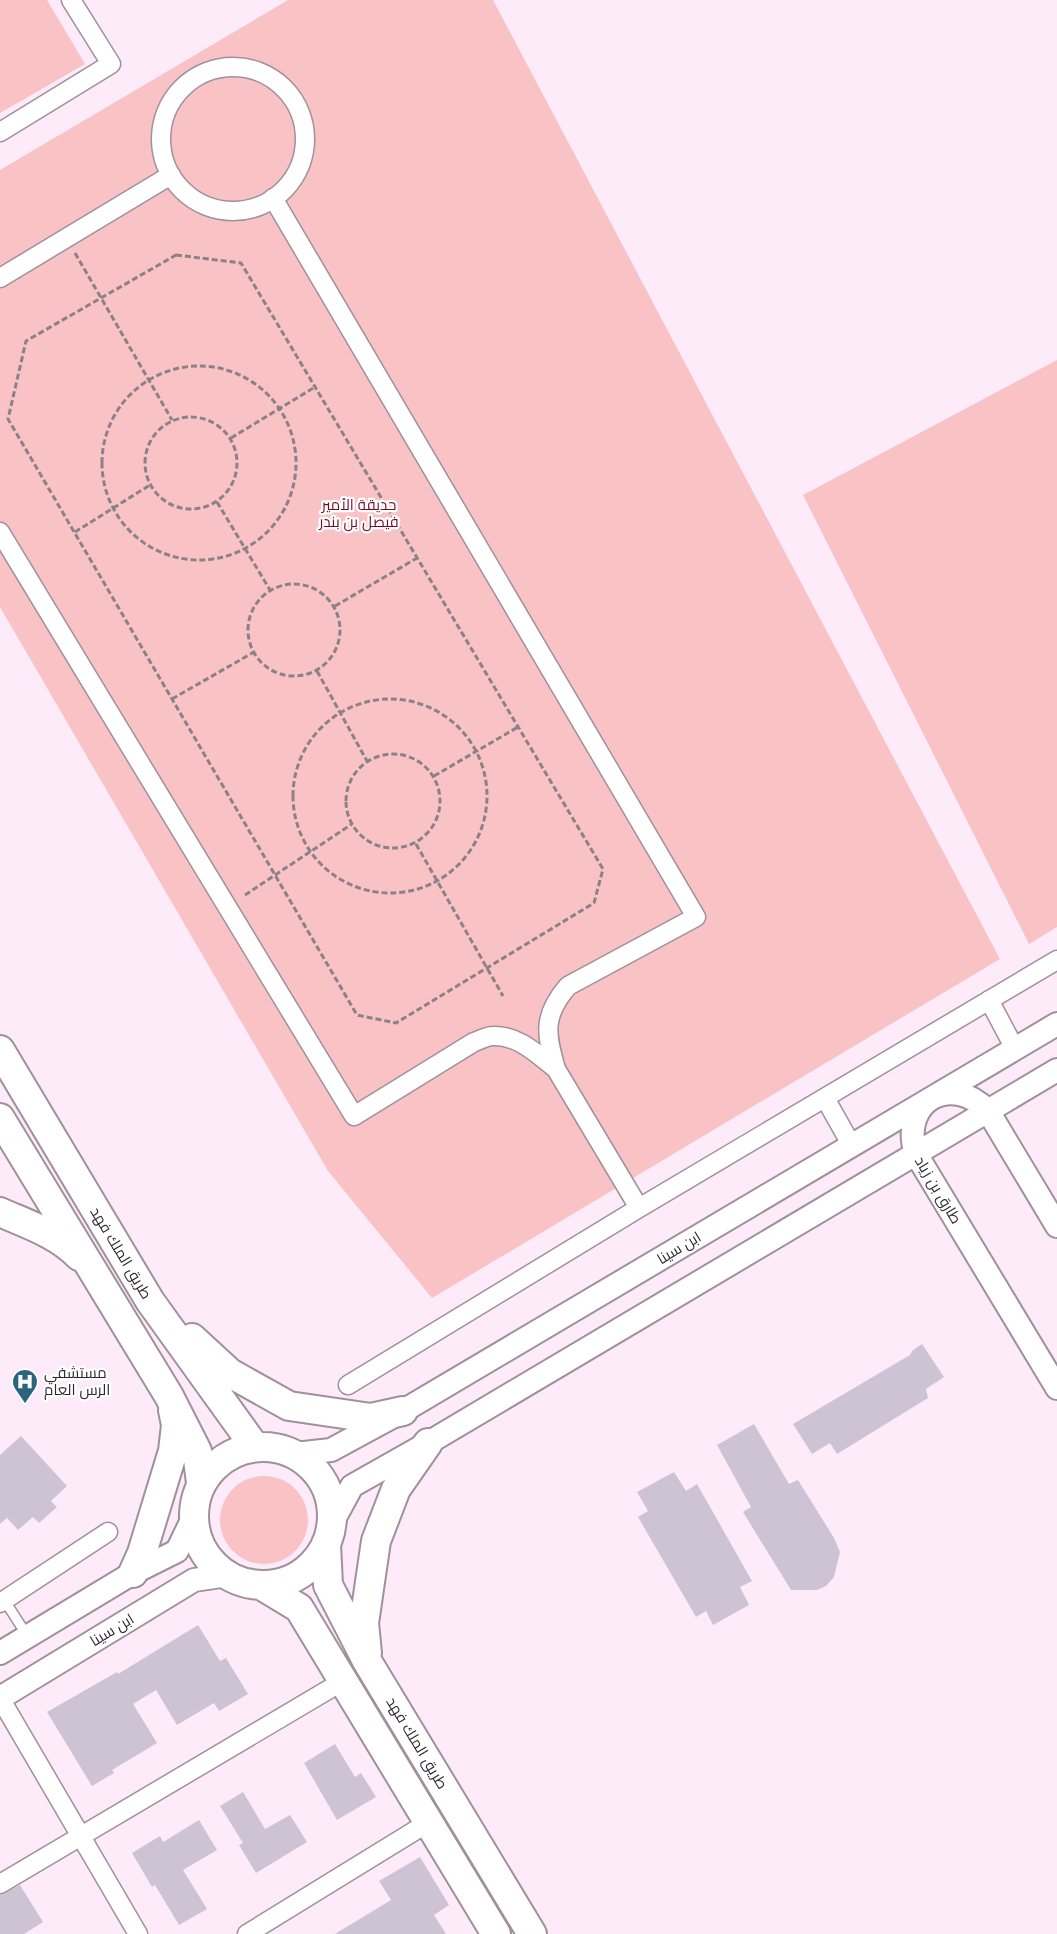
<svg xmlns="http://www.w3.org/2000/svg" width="1057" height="1934" font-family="'Varela Round',Cairo,sans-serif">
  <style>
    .green { fill: #f9c3c5 }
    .building { fill: #cec3d5 }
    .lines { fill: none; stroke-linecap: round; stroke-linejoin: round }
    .service-casing { stroke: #a0909c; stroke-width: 12 }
    .minor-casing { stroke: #a0909c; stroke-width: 21 }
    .tertiary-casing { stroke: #a0909c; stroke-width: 26 }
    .primary-casing { stroke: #a0909c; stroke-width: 32 }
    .path { stroke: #8c8089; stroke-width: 3; stroke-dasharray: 6 3; stroke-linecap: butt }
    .service { stroke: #fff; stroke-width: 9 }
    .minor { stroke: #fff; stroke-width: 18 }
    .tertiary { stroke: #fff; stroke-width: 22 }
    .primary { stroke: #fff; stroke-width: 28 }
    .labels { text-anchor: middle; stroke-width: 4.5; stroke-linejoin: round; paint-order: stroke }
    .park-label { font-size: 15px; fill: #750b23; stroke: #fff }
    .street-label { font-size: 15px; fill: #2d272c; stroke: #fff }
    .poi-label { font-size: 15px; fill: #2d272c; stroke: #fff; text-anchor: start }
  </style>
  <rect width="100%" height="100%" fill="#fdebf9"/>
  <path class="green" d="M 0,0 L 47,0 L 85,64 L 0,113 Z
    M 288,0 L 493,0 L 1000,959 L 432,1298 L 328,1171 L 0,607 L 0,170 Z
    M 1057,360 L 1057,927 L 1029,944 L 803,495 Z
    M220 1520a44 44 0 1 1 88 0a44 44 0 1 1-88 0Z"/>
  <path class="building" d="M 922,1344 L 944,1377 L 926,1389 L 928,1398 L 837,1454 L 830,1443 L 812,1454 L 793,1424 L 910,1355 L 912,1351 Z
    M 754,1424 L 789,1484 L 798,1480 L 834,1538 L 840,1552 L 834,1577 L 826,1586 L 817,1590 L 791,1590 L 743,1512 L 751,1507 L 717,1445 Z
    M 21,1436 L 67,1486 L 51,1501 L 57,1507 L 39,1523 L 33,1517 L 18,1530 L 7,1518 L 0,1524 L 0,1455 Z
    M 674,1472 L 686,1491 L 697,1484 L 752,1581 L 740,1587 L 749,1605 L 713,1625 L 706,1611 L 696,1617 L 638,1517 L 648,1511 L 637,1492 Z
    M 198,1625 L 220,1661 L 226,1658 L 248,1694 L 219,1711 L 214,1703 L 177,1725 L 156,1690 L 133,1704 L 157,1743 L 112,1770 L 114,1773 L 92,1786 L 47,1712 L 117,1672 L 118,1674 Z
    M 335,1744 L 355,1777 L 361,1773 L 376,1797 L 337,1820 L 304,1763 Z
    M 243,1792 L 265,1829 L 290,1815 L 307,1842 L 256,1873 L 239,1845 L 243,1843 L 220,1806 Z
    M 199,1820 L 217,1850 L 183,1870 L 207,1909 L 179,1925 L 155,1885 L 152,1887 L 132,1853 L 160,1836 L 163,1842 Z
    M 420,1857 L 449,1905 L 434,1915 L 446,1934 L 335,1934 L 391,1900 L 379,1881 Z
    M 20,1885 L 43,1922 L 24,1934 L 0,1934 L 0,1895 Z"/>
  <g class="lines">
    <defs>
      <path id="service" d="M 3,1598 L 28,1637"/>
      <path id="minor" d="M161 139a72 72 0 1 1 144 0a72 72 0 1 1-144 0Z
        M 0,132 L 111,64 L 71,0
        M 0,278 L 171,175
        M 0,532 L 354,1116 L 474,1042 C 480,1040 487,1036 493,1036 C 518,1035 537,1054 556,1069 C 546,1034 542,1016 568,986 L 696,917 L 273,198
        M 989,1000 L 1015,1049
        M 556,1069 L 639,1208
        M 825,1098 L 852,1146
        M 348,1385 L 639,1208 L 1057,960
        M 0,1603 L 108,1532
        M 0,1698 L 138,1934
        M 0,1884 L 343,1681
        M 247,1934 L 429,1822"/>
      <path id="tertiary" d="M 1057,1226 L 988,1111 C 951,1072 899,1102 916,1154 L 1057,1388
        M 295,1454 L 331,1450 L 403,1411 L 1057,1024
        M 332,1523 L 352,1486 L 428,1443 L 1057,1070
        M 0,1653 L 133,1573 L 177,1551 L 193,1518
        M 0,1698 L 194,1580 L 228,1575"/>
      <path id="primary" d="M 0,1050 L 150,1301 L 255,1447
        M 0,1118 L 169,1396 L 197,1451 L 201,1483
        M 0,1212 C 27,1224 58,1234 79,1256
        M 192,1338 L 230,1373 L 289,1406 L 371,1418 L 403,1411
        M194 1516a69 69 0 1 1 138 0a69 69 0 1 1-138 0Z
        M 326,1544 L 328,1585 L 367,1661 L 532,1934
        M 133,1573 L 142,1553 L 173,1451 L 176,1425 L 173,1410
        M 261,1585 L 299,1608 L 496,1934
        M 367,1653 L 364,1623 L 376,1541 L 396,1489 L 428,1443"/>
    </defs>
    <use href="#service" class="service-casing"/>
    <use href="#minor" class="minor-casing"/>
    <use href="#tertiary" class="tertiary-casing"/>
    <use href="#primary" class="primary-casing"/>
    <path class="path" d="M 75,253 L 172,420
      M 176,255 L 241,263 L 603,869 L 594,903 L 396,1023 L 357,1015 L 8,419 L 26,341 Z
      M102 463a97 97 0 1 1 194 0a97 97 0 1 1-194 0Z
      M145 463a46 46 0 1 1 92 0a46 46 0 1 1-92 0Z
      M 231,438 L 315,387
      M 217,502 L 270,590
      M 75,532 L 150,485
      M248 630a46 46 0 1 1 92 0a46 46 0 1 1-92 0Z
      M 335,606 L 417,558
      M 317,671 L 367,761
      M293 796a97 97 0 1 1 194 0a97 97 0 1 1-194 0Z
      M 172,699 L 254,652
      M346 801a47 47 0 1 1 94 0a47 47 0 1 1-94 0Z
      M 434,776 L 518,727
      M 416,844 L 503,996
      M 245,895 L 352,824"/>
    <use href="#service" class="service"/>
    <use href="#minor" class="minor"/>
    <use href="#tertiary" class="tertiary"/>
    <use href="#primary" class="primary"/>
  </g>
  <defs>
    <symbol id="hospital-pin" viewBox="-11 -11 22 30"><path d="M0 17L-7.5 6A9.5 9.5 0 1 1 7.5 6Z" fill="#2a647d" stroke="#fff"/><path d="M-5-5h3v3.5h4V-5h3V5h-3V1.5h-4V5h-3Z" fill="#fff"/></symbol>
  </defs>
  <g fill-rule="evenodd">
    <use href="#hospital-pin" x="10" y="1367" width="30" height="40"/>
  </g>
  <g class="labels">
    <g class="park-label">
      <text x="359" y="510">حديقة الأمير<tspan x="359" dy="17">فيصل بن بندر</tspan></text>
    </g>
    <g class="street-label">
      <text transform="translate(938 1190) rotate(59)" y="5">طارق بن زياد</text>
      <text transform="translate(679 1248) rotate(-31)" y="5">ابن سينا</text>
      <text transform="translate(121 1253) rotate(59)" y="5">طريق الملك فهد</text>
      <text transform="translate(112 1630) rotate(-31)" y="5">ابن سينا</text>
      <text transform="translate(417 1743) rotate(59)" y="5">طريق الملك فهد</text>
    </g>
    <g class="poi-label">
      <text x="44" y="1378">مستشفي<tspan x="44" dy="17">الرس العام</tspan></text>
    </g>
  </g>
</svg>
